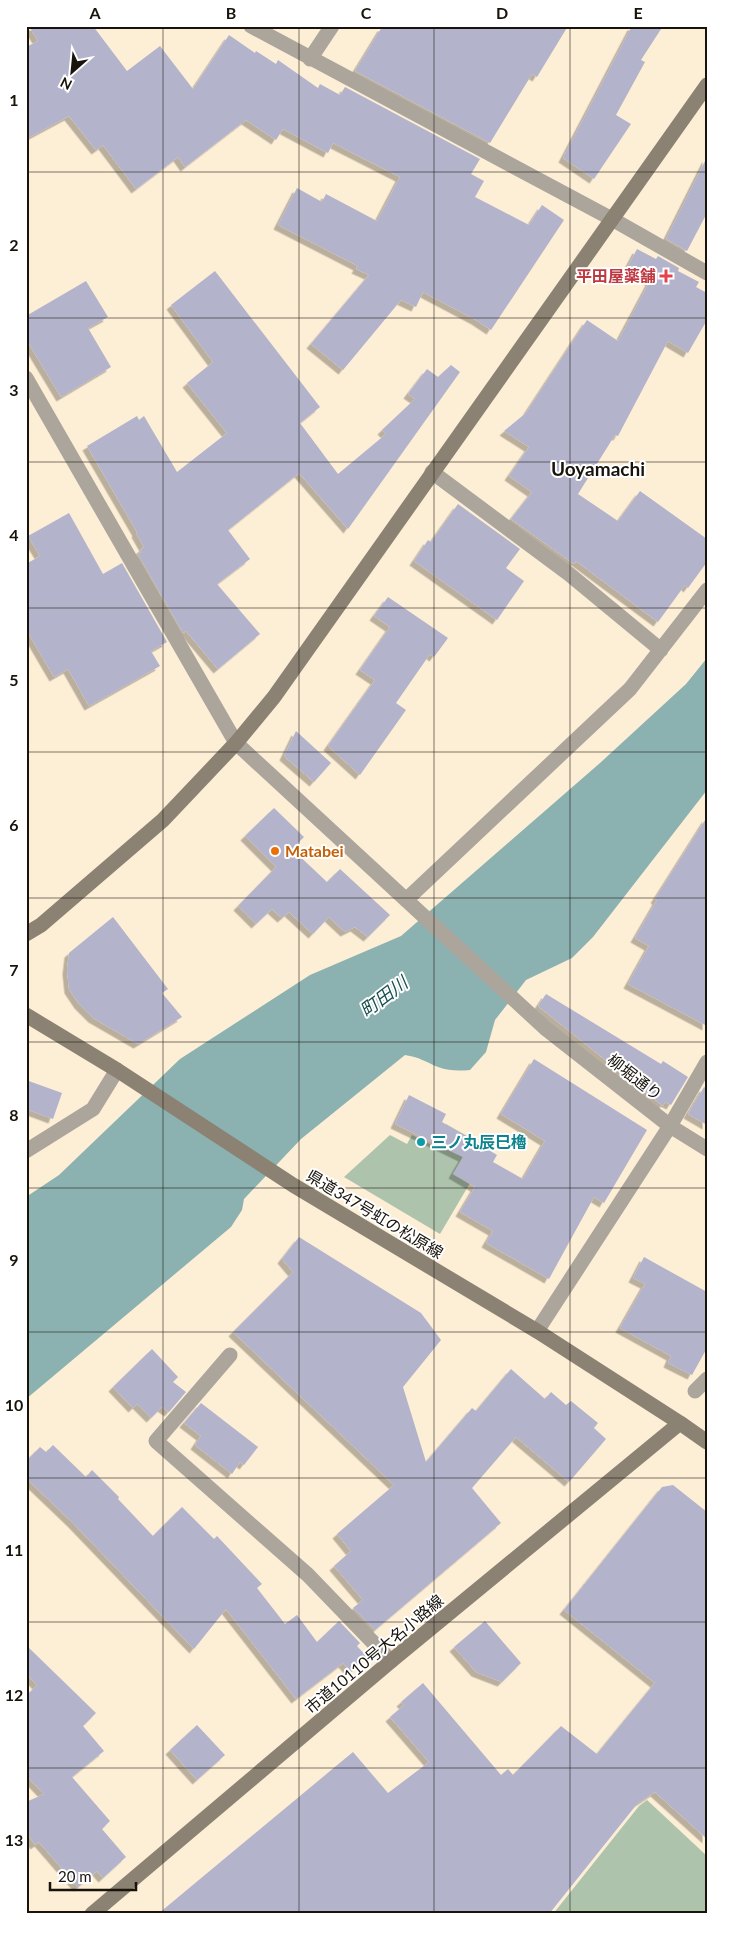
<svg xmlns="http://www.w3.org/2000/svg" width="733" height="1940" font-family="Lato,'Noto Sans JP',sans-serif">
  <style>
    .green { fill: #aec3ac }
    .water { fill: #8cb1b1 }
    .building { fill: #b3b3cc; filter: url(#shadow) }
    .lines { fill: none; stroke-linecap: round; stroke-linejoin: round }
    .street { stroke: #aca59c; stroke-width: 15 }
    .secondary { stroke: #8b8273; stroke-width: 15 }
    .grid { fill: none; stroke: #18130b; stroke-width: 1; stroke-opacity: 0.55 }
    .health-dot { fill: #e0444e; stroke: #fff; stroke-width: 2 }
    .food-dot { fill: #e8710a; stroke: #fff; stroke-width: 2 }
    .culture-dot { fill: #0f9aa8; stroke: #fff; stroke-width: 2 }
    .labels { text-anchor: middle; stroke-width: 4; stroke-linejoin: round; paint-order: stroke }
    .health-label { font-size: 16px; font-weight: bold; fill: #be3a42; stroke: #fff; text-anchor: end }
    .food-label { font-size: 16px; font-weight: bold; fill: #c56008; stroke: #fff; text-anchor: start }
    .street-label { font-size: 16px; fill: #18130b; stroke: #fff }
    .culture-label { font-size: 16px; font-weight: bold; fill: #0d838f; stroke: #fff; text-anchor: start }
    .water-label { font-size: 18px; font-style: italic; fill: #184f50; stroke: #fff }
    .quarter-label { font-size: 19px; font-weight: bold; fill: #18130b; stroke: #fff }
    .neatline { fill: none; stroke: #18130b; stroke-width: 2 }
    .grid-label { font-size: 16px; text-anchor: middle; font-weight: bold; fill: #18130b }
  </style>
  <defs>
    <filter id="shadow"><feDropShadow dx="-4.5" dy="4.5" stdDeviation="0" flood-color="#0004"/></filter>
  </defs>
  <rect width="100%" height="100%" fill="#fdeed6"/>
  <path class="green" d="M 446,1124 L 490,1149 L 440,1234 L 344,1177 L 390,1135 L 407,1144 L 412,1135 L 434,1146 Z
    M 647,1800 L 707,1856 L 707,1914 L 553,1914 L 639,1806 Z"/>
  <path class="water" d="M 707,658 L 707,790 L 593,937 L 572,958 L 526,980 L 495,1020 L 486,1052 L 470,1070 C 459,1071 449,1071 438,1067 C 426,1062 419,1057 405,1055 L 301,1139 L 244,1199 L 242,1210 L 231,1227 L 26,1399 L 26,1197 L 59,1175 L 180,1059 L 310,975 L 401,936 L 600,763 L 686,684 Z"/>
  <path class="building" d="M 29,26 L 93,26 L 127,71 L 160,46 L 193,89 L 229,35 L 255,53 L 256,51 L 276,64 L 278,60 L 318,88 L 320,84 L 340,95 L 345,87 L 480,159 L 471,174 L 484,181 L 475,197 L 529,225 L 542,205 L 564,220 L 491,330 L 476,320 L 423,292 L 416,307 L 401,300 L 343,370 L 311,344 L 369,275 L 356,269 L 358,266 L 278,225 L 297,188 L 322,202 L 326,194 L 377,221 L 400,177 L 333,143 L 328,153 L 283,129 L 276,140 L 246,120 L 185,167 L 178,157 L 136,189 L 103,145 L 96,150 L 69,116 L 26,139 L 26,47 L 38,41 Z
    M 568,26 L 537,77 L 532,74 L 490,143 L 355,71 L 382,27 Z
    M 632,26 L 663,26 L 641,60 L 645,62 L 616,115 L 631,124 L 594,179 L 563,158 Z
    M 707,157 L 707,213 L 687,251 L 666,239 Z
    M 637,249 L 656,259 L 658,256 L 679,268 L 678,271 L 699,282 L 696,287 L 707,293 L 707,320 L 688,353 L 668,341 L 618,436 L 615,435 L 578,494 L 618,521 L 640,491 L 707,539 L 707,562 L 688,588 L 685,585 L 658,622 L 576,561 L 574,564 L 511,519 L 532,492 L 509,476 L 529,447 L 504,431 L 526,413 L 587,320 L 618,341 L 650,281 L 627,268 Z
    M 215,271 L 320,407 L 300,423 L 338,474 L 386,434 L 382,430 L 415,399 L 408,394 L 427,369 L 438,377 L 451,365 L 460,372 L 348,529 L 299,473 L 228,530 L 250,559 L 217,584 L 260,634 L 218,669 L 186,631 L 183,633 L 138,554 L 142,552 L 140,550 L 144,547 L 136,533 L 137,532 L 87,446 L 137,416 L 139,420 L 144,416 L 177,472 L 227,433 L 187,383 L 213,362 L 171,305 Z
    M 86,281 L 108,317 L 88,328 L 111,367 L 61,397 L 26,339 L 26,316 Z
    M 458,504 L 520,549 L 506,568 L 524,581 L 497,620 L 414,561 L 428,540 L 431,542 Z
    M 69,513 L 103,574 L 122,563 L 167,642 L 151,651 L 160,666 L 89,706 L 68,669 L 54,677 L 26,629 L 26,564 L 40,556 L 28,536 Z
    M 388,597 L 448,638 L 434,657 L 430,654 L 396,703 L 406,710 L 360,775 L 328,746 L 375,680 L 360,670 L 390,627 L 374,616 Z
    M 296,731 L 331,763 L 314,782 L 284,756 Z
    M 274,808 L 304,837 L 292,849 L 327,882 L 340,869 L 390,915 L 368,937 L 355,927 L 345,932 L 329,917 L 313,934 L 289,912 L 282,918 L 272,909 L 256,924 L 238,906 L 276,867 L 245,836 Z
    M 707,817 L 707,1026 L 628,984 L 649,946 L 635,938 L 657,900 L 655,899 Z
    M 113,917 L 168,989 L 162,993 L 182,1017 L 138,1044 L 93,1018 L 79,1004 L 69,989 L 67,970 L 69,953 Z
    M 546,994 L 661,1064 L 663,1061 L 688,1077 L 671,1105 L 665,1102 L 663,1106 L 538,1006 Z
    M 534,1059 L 647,1130 L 604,1203 L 594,1197 L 549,1279 L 486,1243 L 493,1231 L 460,1212 L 475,1187 L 453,1174 L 463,1157 L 395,1124 L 409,1095 L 446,1114 L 442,1122 L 497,1155 L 493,1162 L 523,1179 L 545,1141 L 501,1114 Z
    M 26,1080 L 62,1093 L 53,1119 L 26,1109 Z
    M 704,1087 L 707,1089 L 707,1125 L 688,1114 Z
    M 299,1237 L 421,1313 L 441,1340 L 403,1387 L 426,1462 L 472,1408 L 476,1411 L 511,1369 L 545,1399 L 551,1392 L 566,1405 L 571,1401 L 598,1423 L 594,1428 L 606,1439 L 569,1482 L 516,1437 L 472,1488 L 501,1523 L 375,1630 L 353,1608 L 363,1600 L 334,1566 L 351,1551 L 337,1534 L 394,1485 L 233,1332 L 293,1272 L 282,1259 Z
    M 644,1257 L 707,1292 L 707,1348 L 692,1375 L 668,1363 L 671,1356 L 620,1328 L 645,1284 L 633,1278 Z
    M 152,1349 L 178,1377 L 173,1382 L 186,1392 L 169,1412 L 162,1407 L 151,1418 L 137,1404 L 133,1408 L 113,1387 Z
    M 201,1403 L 258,1447 L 244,1465 L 240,1462 L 232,1474 L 195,1445 L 201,1436 L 184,1423 Z
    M 53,1445 L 86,1477 L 92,1470 L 119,1497 L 118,1499 L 153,1536 L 182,1507 L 214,1539 L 217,1536 L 262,1584 L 257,1588 L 285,1624 L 297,1615 L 317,1642 L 339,1621 L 360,1643 L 357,1646 L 367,1657 L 351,1672 L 343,1663 L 296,1699 L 226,1609 L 194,1649 L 72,1522 L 26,1478 L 26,1461 L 40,1447 L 46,1452 Z
    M 673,1485 L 707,1512 L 707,1839 L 655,1792 L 637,1804 L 549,1914 L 158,1914 L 353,1752 L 388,1793 L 429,1762 L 390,1717 L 404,1705 L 401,1702 L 423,1683 L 501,1775 L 508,1769 L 513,1775 L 561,1726 L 597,1754 L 655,1683 L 564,1610 L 662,1487 Z
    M 485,1621 L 521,1663 L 502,1682 L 476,1672 L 454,1647 Z
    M 26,1645 L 96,1713 L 83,1726 L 104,1751 L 72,1777 L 110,1821 L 102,1829 L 126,1857 L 103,1878 L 97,1871 L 78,1887 L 39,1842 L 35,1845 L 26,1831 L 26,1802 L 44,1794 L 26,1775 L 26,1696 L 37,1685 L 26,1673 Z
    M 197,1725 L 225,1755 L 197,1780 L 170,1750 Z"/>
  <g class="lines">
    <path class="street" d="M 251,26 L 612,219 L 707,273
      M 310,59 L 332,26
      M 26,378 L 236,743 L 545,1028 L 670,1126 L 707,1149
      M 432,472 L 569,574 L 661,650
      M 406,900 L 630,689 L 707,590
      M 26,1151 L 93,1109 L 117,1070
      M 537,1331 L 670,1126 L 707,1062
      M 230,1355 L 156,1441 L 308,1575 L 391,1661
      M 695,1391 L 707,1379"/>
    <path class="secondary" d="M 26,934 L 41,925 L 163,820 L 236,743 L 274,697 L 707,85
      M 26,1015 L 117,1070 L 293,1185 L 537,1331 L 680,1423 L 707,1442
      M 92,1914 L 391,1661 L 680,1423"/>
  </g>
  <path class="grid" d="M 163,26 L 163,1914M 299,26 L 299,1914M 434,26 L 434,1914M 570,26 L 570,1914M 26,172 L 707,172M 26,318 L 707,318M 26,462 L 707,462M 26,608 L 707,608M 26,752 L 707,752M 26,898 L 707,898M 26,1042 L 707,1042M 26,1188 L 707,1188M 26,1332 L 707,1332M 26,1478 L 707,1478M 26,1622 L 707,1622M 26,1768 L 707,1768"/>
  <path class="health-dot" d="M663.5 268.5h5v5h5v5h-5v5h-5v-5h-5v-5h5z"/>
  <circle class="food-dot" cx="275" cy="851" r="5"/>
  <circle class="culture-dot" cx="421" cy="1142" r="5"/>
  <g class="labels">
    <g class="health-label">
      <text x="656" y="282">平田屋薬舗</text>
    </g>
    <g class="food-label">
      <text x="285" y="857">Matabei</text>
    </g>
    <g class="street-label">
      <text transform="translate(635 1077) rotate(38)" y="6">柳堀通り</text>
      <text transform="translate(375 1214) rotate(31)" y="6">県道347号虹の松原線</text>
      <text transform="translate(374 1654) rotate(-40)" y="6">市道10110号大名小路線</text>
    </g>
    <g class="culture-label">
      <text x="431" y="1148">三ノ丸辰巳櫓</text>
    </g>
    <g class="water-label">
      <text transform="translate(384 997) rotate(-37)" y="6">町田川</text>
    </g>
    <g class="quarter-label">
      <text x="598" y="476">Uoyamachi</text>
    </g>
  </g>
  <rect width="733" height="1940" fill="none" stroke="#ffffff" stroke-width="55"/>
  <g transform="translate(72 72) rotate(207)" stroke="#ffffff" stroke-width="4" paint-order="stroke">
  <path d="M0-4L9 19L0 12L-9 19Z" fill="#18130b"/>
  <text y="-8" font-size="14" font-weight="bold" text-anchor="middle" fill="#18130b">N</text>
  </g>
  <path d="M50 1882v8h86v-8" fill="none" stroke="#18130b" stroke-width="2.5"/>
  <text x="58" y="1882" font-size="15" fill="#18130b" stroke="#ffffff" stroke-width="4" paint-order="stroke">20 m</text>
  <rect x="28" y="28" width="678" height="1884" class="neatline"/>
  <g class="grid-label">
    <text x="95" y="19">A</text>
    <text x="231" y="19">B</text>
    <text x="366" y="19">C</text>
    <text x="502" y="19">D</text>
    <text x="638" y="19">E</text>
    <text x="14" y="106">1</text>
    <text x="14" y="251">2</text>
    <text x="14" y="396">3</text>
    <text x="14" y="541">4</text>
    <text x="14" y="686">5</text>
    <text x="14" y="831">6</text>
    <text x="14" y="976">7</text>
    <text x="14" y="1121">8</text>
    <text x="14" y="1266">9</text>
    <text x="14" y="1411">10</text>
    <text x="14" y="1556">11</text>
    <text x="14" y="1701">12</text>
    <text x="14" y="1846">13</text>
  </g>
</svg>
